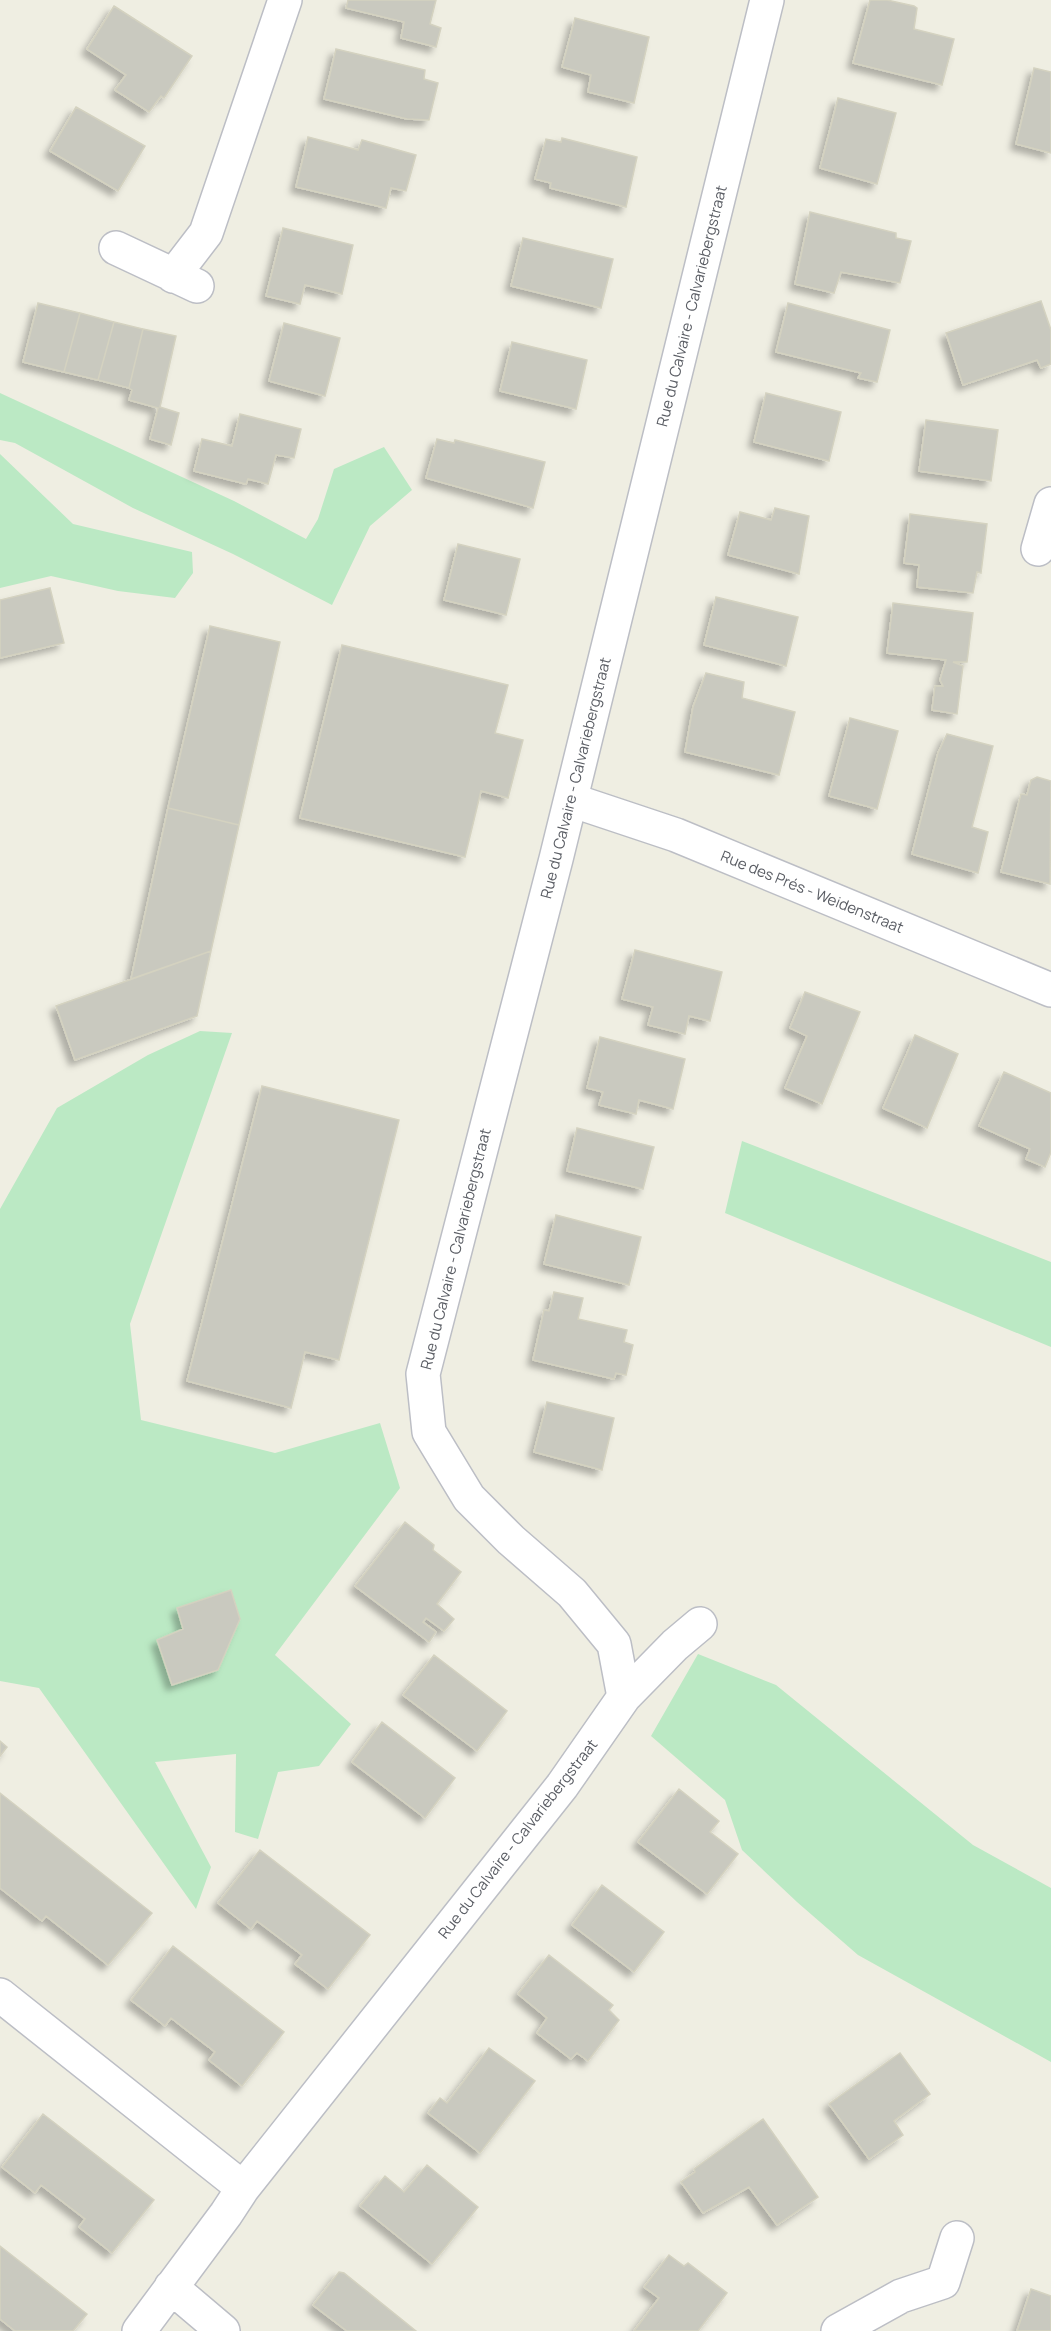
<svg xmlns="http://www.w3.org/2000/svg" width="1051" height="2331" font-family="Manrope,sans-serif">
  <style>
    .green { fill: #bbe9c4 }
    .building { fill: #c9c9bf; stroke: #d4d2c0; stroke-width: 1.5; filter: url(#shadow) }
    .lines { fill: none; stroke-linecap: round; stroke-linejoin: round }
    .minor-casing { stroke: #bcbec5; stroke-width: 36 }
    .minor { stroke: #fff; stroke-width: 33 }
    .labels { text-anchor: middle; stroke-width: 4.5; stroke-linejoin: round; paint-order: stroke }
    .street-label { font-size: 15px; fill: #5a5d64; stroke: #fff }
  </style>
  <defs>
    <filter id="shadow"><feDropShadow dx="-5.5" dy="5.5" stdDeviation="3" flood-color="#0004"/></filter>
  </defs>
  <rect width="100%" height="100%" fill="#efeee2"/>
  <path class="green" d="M 0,393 L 234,501 L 306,539 L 318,519 L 334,469 L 384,447 L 412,490 L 370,526 L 332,605 L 233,554 L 133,508 L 15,443 L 0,440 Z
    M 0,454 L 73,524 L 192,552 L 193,573 L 175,598 L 118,591 L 51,576 L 0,588 Z
    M 200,1031 L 232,1033 L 130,1324 L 141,1420 L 275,1453 L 380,1423 L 400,1488 L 275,1655 L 351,1724 L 319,1766 L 278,1772 L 258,1839 L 235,1832 L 236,1754 L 155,1762 L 211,1867 L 196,1909 L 39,1688 L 0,1681 L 0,1209 L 57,1108 L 148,1055 Z
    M 742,1141 L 1051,1262 L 1051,1347 L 725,1213 Z
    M 698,1654 L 776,1685 L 973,1845 L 1051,1888 L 1051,2062 L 858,1955 L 797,1902 L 742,1850 L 725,1800 L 651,1736 Z"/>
  <path class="building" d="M 348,0 L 436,0 L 430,24 L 441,28 L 436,47 L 401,38 L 404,22 L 346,8 Z
    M 870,0 L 887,0 L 914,6 L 917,8 L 914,29 L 954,39 L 942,85 L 853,63 Z
    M 114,6 L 192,56 L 164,98 L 161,96 L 149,112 L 115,90 L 126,75 L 87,49 Z
    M 575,18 L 649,37 L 634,103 L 588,92 L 591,75 L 562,67 Z
    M 336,49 L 425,70 L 424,79 L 438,83 L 429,120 L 407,119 L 324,99 Z
    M 1034,68 L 1051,72 L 1051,153 L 1016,144 Z
    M 838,98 L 896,113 L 877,184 L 820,168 Z
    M 76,107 L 145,146 L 118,191 L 50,151 Z
    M 308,137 L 358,150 L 362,140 L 416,155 L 406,191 L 391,188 L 386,208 L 296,187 Z
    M 562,138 L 637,157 L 626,207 L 550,188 L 551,183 L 535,179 L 546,139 L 561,142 Z
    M 810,212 L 896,233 L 896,238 L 911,241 L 900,283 L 841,272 L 834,293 L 795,284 Z
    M 283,228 L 353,245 L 342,294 L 305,285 L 300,304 L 266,296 Z
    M 523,238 L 613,259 L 601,308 L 511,286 Z
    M 1041,301 L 1051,330 L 1051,364 L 1041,368 L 1037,360 L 963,385 L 946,333 Z
    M 38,303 L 80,313 L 64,372 L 23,362 Z
    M 788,303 L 890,330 L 877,382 L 858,378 L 861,373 L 776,352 Z
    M 80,313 L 114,322 L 98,380 L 64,372 Z
    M 114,322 L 143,329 L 129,388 L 98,380 Z
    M 284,323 L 340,338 L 325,396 L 269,381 Z
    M 143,329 L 176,336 L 160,407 L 179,413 L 171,445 L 150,439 L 158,408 L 129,400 L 132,390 L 129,388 Z
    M 512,342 L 587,360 L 576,409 L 500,391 Z
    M 766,393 L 841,412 L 829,461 L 754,442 Z
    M 240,414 L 301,429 L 294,458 L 276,455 L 268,484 L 248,479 L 246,484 L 194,471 L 202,439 L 232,446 Z
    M 926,420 L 998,430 L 991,481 L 919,471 Z
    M 437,439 L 454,443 L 455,440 L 545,462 L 533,508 L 426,478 Z
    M 775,508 L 809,516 L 799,574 L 728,555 L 740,512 L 771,520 Z
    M 910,514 L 987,524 L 981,573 L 977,572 L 973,593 L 917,587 L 919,565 L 904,563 Z
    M 458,544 L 520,559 L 506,615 L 444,600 Z
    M 50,588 L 64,643 L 0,658 L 0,600 Z
    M 716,597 L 798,617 L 786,666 L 704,645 Z
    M 893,603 L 973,613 L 967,662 L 953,662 L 963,666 L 957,714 L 932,710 L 935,686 L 943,686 L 940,680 L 946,660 L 887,653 Z
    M 210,626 L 280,642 L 239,825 L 168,808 Z
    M 342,645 L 508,685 L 495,733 L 523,740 L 508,798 L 481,791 L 465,857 L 300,818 Z
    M 706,673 L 744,682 L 742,698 L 795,712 L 779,775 L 685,752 L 693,707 Z
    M 850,718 L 898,731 L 877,809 L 829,796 Z
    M 947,734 L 993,746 L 972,827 L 988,832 L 978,873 L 912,854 L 938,753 Z
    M 1037,777 L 1051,781 L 1050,884 L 1001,872 L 1021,794 L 1027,795 L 1031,780 Z
    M 168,808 L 239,825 L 211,951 L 131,979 Z
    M 635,950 L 722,972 L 710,1021 L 689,1016 L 685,1034 L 648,1025 L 653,1007 L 622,999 Z
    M 211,951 L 197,1016 L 75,1060 L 56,1006 Z
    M 805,992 L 860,1012 L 822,1104 L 785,1088 L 807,1036 L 790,1028 Z
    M 915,1035 L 958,1054 L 927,1128 L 883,1108 Z
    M 600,1037 L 685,1059 L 673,1109 L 639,1100 L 636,1114 L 599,1105 L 603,1092 L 587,1088 Z
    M 1004,1072 L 1051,1093 L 1051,1152 L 1045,1167 L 1026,1159 L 1030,1149 L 979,1126 Z
    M 262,1086 L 399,1120 L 339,1360 L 305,1352 L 291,1408 L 187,1381 Z
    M 577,1128 L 654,1147 L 643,1189 L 567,1171 Z
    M 556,1215 L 641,1237 L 629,1285 L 544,1264 Z
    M 554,1292 L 583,1298 L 578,1319 L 627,1330 L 624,1342 L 633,1345 L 626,1375 L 616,1373 L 614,1379 L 533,1360 L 544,1310 L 549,1311 Z
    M 547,1402 L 614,1418 L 602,1470 L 534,1452 Z
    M 405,1522 L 434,1545 L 433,1550 L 461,1572 L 437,1604 L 454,1619 L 444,1631 L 426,1618 L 423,1622 L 436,1632 L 429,1642 L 355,1586 Z
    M 231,1590 L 240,1619 L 218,1670 L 172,1685 L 157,1640 L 183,1629 L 177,1608 Z
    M 434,1655 L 507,1711 L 477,1751 L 403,1695 Z
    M 382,1722 L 455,1778 L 425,1818 L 352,1762 Z
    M 0,1741 L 7,1747 L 0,1756 Z
    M 679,1789 L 719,1821 L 710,1832 L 738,1854 L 707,1894 L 638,1842 Z
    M 0,1793 L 152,1913 L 108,1965 L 46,1916 L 42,1921 L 0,1888 Z
    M 260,1850 L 370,1935 L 328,1989 L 295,1964 L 302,1955 L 257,1921 L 251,1929 L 218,1903 Z
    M 602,1885 L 664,1932 L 634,1972 L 572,1925 Z
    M 173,1946 L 284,2032 L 242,2086 L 209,2060 L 215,2052 L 171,2018 L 165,2026 L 131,2000 Z
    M 549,1955 L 613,2005 L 609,2010 L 619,2020 L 588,2061 L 577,2053 L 571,2059 L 537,2033 L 547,2018 L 518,1994 Z
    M 489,2048 L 535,2081 L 480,2153 L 428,2113 L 440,2098 L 447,2103 Z
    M 900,2053 L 930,2094 L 894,2121 L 903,2135 L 869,2159 L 829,2104 Z
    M 43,2114 L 154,2200 L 112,2253 L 79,2227 L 85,2219 L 41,2185 L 35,2193 L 2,2167 Z
    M 763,2119 L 818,2197 L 777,2225 L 749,2187 L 703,2213 L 681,2182 L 695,2172 L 694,2169 Z
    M 427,2165 L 478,2207 L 432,2264 L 360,2206 L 385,2176 L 404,2192 Z
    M 0,2246 L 87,2314 L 73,2331 L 15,2331 L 0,2319 Z
    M 669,2255 L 684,2266 L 688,2263 L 727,2293 L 698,2331 L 634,2331 L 659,2298 L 644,2287 Z
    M 339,2272 L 344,2273 L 416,2331 L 347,2331 L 313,2305 Z
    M 1031,2289 L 1051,2296 L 1051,2331 L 1017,2331 Z"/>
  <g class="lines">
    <defs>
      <path id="minor" d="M 116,248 L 197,286
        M 173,276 L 206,233 L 285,0
        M 1038,549 L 1051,504
        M 571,800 L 676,835 L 1051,990
        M 624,1697 L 675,1645 L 700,1624
        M 0,1995 L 243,2188
        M 171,2287 L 223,2331
        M 139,2331 L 226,2214 L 243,2188 L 562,1786 L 624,1697 L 614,1644 L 572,1593 L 511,1540 L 469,1498 L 429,1432 L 423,1374 L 556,859 L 767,0
        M 838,2331 L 901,2296 L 943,2282 L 957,2238"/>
    </defs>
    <use href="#minor" class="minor-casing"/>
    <use href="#minor" class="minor"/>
  </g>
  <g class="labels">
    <g class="street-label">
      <text transform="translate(692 306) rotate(-76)" y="5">Rue du Calvaire - Calvariebergstraat</text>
      <text transform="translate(576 778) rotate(-76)" y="5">Rue du Calvaire - Calvariebergstraat</text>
      <text transform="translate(812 892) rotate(22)" y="5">Rue des Prés - Weidenstraat</text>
      <text transform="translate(456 1249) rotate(-76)" y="5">Rue du Calvaire - Calvariebergstraat</text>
      <text transform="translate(518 1839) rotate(-52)" y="5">Rue du Calvaire - Calvariebergstraat</text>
    </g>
  </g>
</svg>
